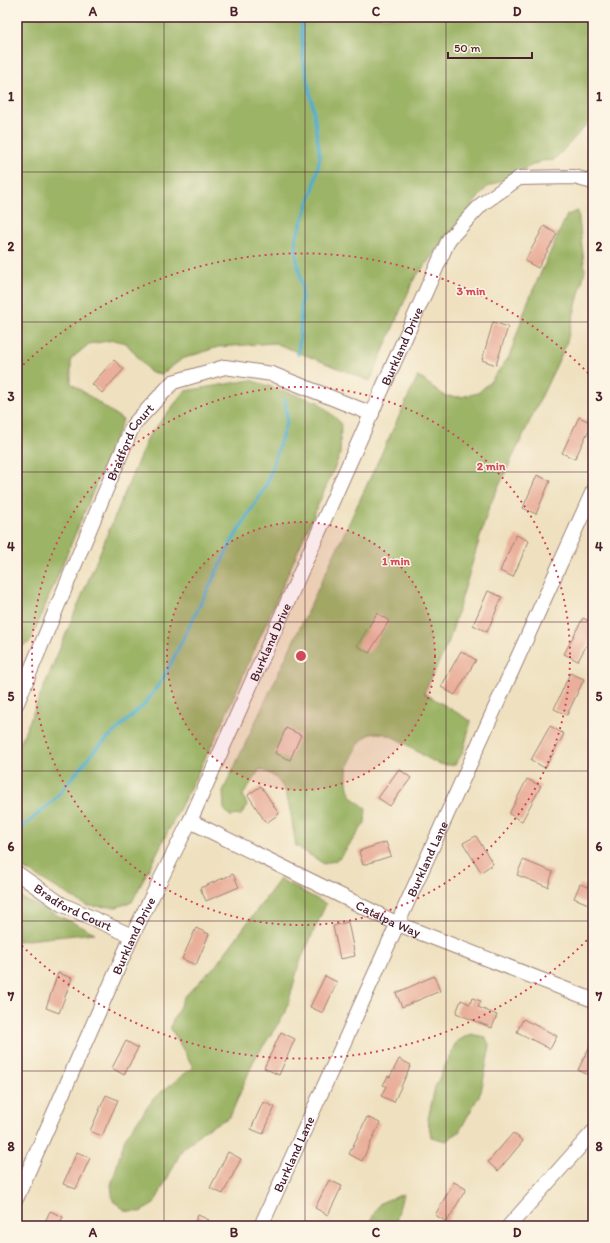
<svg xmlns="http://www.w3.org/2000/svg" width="610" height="1243" font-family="Itim,sans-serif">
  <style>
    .forest { fill: #9cb466; stroke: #736a48 }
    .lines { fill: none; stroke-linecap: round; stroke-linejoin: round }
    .stream { stroke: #4eadcd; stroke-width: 3.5 }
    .building { fill: #e9af9a }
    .minor-casing { stroke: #9c8076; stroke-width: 16 }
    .minor { stroke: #fff; stroke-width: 14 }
    .grid { fill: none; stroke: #4a1f2b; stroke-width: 1; stroke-opacity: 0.55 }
    .ring { fill: none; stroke: #d1495b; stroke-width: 2; stroke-dasharray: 2 4 }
    .labels { text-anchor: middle; stroke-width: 3; stroke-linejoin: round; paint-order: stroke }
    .street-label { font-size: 13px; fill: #4a1f2b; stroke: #fcf5e5 }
    .centre { fill: #d1495b; stroke: #fcf5e5; stroke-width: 2 }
    .ring-label { font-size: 12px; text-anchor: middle; font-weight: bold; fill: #d1495b; stroke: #fcf5e5; stroke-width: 3; stroke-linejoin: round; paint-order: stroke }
    .neatline { fill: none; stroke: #4a1f2b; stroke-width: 1.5 }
    .grid-label { font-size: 13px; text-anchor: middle; font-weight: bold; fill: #4a1f2b }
  </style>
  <rect width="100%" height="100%" fill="#fcf5e5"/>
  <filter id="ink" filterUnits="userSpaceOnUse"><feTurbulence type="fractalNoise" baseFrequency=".025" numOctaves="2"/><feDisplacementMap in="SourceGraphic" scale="8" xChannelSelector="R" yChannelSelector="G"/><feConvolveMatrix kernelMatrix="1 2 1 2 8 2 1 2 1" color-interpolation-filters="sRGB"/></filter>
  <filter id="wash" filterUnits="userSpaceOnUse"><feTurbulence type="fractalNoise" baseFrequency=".012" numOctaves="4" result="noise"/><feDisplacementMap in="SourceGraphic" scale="16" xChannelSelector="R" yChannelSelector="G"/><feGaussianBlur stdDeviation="0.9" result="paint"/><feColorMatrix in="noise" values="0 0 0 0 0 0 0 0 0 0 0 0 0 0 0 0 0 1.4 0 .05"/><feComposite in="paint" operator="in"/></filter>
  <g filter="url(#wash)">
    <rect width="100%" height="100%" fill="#efe1c0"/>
    <path class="forest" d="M 17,17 L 593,17 L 593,118 L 554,160 L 541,161 L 486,188 L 414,279 L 370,381 L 275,343 L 218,347 L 182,359 L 162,374 L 150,372 L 126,343 L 114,340 L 89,344 L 71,359 L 71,383 L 123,420 L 30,642 L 19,648 L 17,646 Z
      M 578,211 L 585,271 L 566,345 L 489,507 L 449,641 L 424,693 L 471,721 L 463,752 L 455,765 C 450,765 444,765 440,764 C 413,755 375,708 355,751 C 350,762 346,768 347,780 C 347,795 355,800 366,808 L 365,823 L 339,859 L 324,864 L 296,846 C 293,831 290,794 280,783 C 275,776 268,772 260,769 L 243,795 L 247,805 L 241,815 L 230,816 L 224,809 L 223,791 L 418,376 L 445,396 L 461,397 L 478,393 L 490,382 L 509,357 L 528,301 L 567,215 Z
      M 250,380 L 318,402 L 341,423 L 340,455 L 218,733 L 132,902 L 117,907 L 87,906 L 18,865 L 17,751 L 148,437 L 185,391 Z
      M 280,879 L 326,904 L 299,964 L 286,1012 L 254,1060 L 230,1117 L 204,1130 L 182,1150 L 154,1204 L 140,1212 L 126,1211 L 113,1201 L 111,1185 L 125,1138 L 154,1098 L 193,1067 L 170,1027 L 184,997 L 216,965 Z
      M 17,891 L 23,899 L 95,933 L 17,941 Z
      M 470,1034 L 485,1037 L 490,1046 L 481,1092 L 459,1132 L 446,1141 L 431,1137 L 428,1119 L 435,1087 L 456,1042 Z
      M 403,1194 L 395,1226 L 367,1226 L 380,1203 Z"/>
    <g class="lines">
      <path class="stream" d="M 298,354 L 300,337 L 302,287 L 296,254 L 296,238 L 313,190 L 320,157 L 313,107 L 303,58 L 301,17
        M 17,832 L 53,801 L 96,749 L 145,704 L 164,677 L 232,541 L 267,484 L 287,420 L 285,399"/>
    </g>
    <g id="blocks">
      <path class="building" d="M 544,226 L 557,234 L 538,268 L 525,261 Z
        M 493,322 L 508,327 L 496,365 L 482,360 Z
        M 114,360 L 124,369 L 102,393 L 92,384 Z
        M 579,417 L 592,423 L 575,459 L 562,453 Z
        M 537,475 L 550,481 L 536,514 L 523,508 Z
        M 516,535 L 529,541 L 513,577 L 500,571 Z
        M 488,591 L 502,597 L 487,632 L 473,625 Z
        M 377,613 L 389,621 L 369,653 L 357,646 Z
        M 583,618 L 593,623 L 593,633 L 578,661 L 564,654 Z
        M 461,651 L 476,660 L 455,695 L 441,687 Z
        M 570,673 L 584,679 L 567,715 L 554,709 Z
        M 550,726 L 564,734 L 545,768 L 531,760 Z
        M 286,728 L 301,735 L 290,760 L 275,753 Z
        M 399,769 L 411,778 L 390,806 L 378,798 Z
        M 527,779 L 541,786 L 522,821 L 509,814 Z
        M 261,786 L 279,814 L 266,823 L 248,795 Z
        M 476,836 L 493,864 L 481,872 L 463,843 Z
        M 386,842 L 391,856 L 363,865 L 359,851 Z
        M 523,860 L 553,872 L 548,887 L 517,875 Z
        M 233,874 L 239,887 L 206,901 L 200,888 Z
        M 580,884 L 593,889 L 593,906 L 574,898 Z
        M 348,922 L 355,956 L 340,959 L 333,926 Z
        M 196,928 L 209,934 L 196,965 L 182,959 Z
        M 58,973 L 72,978 L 59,1013 L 46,1008 Z
        M 325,976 L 337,982 L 323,1013 L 310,1007 Z
        M 434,976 L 440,991 L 402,1007 L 396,993 Z
        M 472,998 L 481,1001 L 478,1007 L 497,1015 L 492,1028 L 456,1013 L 461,1000 L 470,1004 Z
        M 523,1019 L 557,1036 L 550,1049 L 517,1032 Z
        M 281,1032 L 295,1039 L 279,1075 L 264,1068 Z
        M 593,1040 L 593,1077 L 578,1070 Z
        M 126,1041 L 138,1048 L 124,1075 L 112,1068 Z
        M 399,1059 L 411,1065 L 394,1102 L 381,1096 L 386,1086 L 383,1085 L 388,1076 L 390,1077 Z
        M 106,1095 L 118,1100 L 102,1136 L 90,1131 Z
        M 263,1102 L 275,1107 L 263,1134 L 251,1129 Z
        M 367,1117 L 380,1123 L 362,1161 L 349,1154 Z
        M 513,1133 L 523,1141 L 498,1171 L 488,1162 Z
        M 77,1152 L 90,1158 L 76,1189 L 63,1184 Z
        M 228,1152 L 241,1159 L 223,1194 L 210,1188 Z
        M 329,1180 L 342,1186 L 328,1215 L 315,1208 Z
        M 454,1182 L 466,1189 L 447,1222 L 435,1215 Z
        M 50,1211 L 63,1217 L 58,1226 L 43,1226 Z
        M 198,1215 L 209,1220 L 206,1226 L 193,1226 Z"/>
    </g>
  </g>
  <g filter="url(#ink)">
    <use href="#blocks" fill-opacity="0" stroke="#9c8076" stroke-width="1"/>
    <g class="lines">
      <defs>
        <g id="minor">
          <path id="s1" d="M 17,703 L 133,425 L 173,382 L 225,367 L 272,374 L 372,414"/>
          <path id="s2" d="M 190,821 L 398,924 L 593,1000"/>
          <path id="s3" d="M 17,873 L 61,904 L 132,936"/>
          <path id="s4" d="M 17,1197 L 132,936 L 190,821 L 449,239 L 482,204 L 519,178 L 574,177 L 593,182"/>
          <path id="s5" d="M 261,1226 L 593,491"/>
          <path d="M 509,1226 L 593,1132"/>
        </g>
      </defs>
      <use href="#minor" class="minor-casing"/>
      <use href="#minor" class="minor"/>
    </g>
  </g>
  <path class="grid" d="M 164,17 L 164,1226M 305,17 L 305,1226M 446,17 L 446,1226M 17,172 L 593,172M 17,322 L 593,322M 17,472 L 593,472M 17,622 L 593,622M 17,771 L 593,771M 17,921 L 593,921M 17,1071 L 593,1071"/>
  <circle cx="301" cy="656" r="134" fill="#d1495b" fill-opacity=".12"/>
  <g class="ring">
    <circle cx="301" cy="656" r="134"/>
    <circle cx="301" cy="656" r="269"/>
    <path d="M591 936A403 403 0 0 1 19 943M19 369A403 403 0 0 1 591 376"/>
  </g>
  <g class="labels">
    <g class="street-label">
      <text dy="5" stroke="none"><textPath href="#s4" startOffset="934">Burkland Drive</textPath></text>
      <text dy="5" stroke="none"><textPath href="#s1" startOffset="285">Bradford Court</textPath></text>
      <text dy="5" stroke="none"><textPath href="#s4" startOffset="610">Burkland Drive</textPath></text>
      <text dy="5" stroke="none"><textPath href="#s5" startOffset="403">Burkland Lane</textPath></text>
      <text dy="5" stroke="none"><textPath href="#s3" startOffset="66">Bradford Court</textPath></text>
      <text dy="5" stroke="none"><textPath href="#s2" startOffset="221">Catalpa Way</textPath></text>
      <text dy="5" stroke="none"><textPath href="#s4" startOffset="286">Burkland Drive</textPath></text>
      <text dy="5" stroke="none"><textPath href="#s5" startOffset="79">Burkland Lane</textPath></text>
    </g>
  </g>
  <circle cx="301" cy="656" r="6" class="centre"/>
  <g class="ring-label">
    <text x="471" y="295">3 min</text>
    <text x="491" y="470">2 min</text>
    <text x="396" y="565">1 min</text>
  </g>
  <rect width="610" height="1243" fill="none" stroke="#fcf5e5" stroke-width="44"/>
  <path d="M448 52v6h84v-6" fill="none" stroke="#4a1f2b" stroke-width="2"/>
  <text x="454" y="52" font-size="12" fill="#4a1f2b" stroke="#fcf5e5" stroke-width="3" paint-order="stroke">50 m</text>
  <rect x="22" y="22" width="566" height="1199" class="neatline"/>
  <g class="grid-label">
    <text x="93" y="16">A</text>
    <text x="234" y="16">B</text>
    <text x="376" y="16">C</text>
    <text x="517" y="16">D</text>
    <text x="11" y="101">1</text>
    <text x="599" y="101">1</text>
    <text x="11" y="251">2</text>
    <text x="599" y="251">2</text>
    <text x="11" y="401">3</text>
    <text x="599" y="401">3</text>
    <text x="11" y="551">4</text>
    <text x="599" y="551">4</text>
    <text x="11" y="701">5</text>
    <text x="599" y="701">5</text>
    <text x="11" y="851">6</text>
    <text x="599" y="851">6</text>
    <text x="11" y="1001">7</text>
    <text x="599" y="1001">7</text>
    <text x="11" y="1151">8</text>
    <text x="599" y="1151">8</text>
    <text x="93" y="1237">A</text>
    <text x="234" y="1237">B</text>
    <text x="376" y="1237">C</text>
    <text x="517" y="1237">D</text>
  </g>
</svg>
